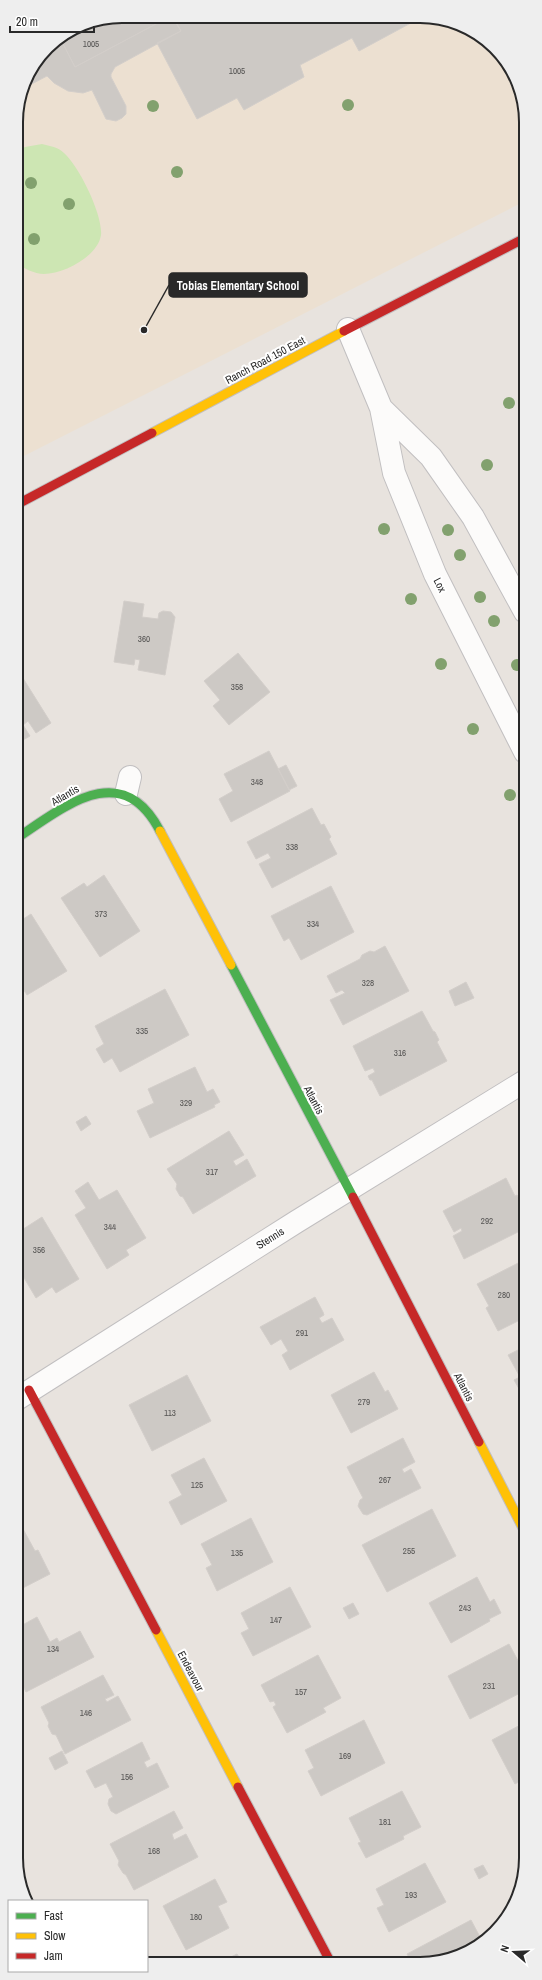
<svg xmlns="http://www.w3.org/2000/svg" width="542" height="1980" font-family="'Archivo Narrow',sans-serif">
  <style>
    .education { fill: #ece0d1 }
    .green { fill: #cde6b3 }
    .building { fill: #cdc9c5; stroke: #d3ceca }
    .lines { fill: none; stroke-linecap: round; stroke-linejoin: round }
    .street-casing { stroke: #c1bfc0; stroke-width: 24 }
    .fast-casing { stroke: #c1bfc0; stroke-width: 11 }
    .slow-casing { stroke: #c1bfc0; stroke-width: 11 }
    .jam-casing { stroke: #c1bfc0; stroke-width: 11 }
    .street { stroke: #fcfbfa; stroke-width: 22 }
    .fast { stroke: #4caf50; stroke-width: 9 }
    .slow { stroke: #ffc107; stroke-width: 9 }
    .jam { stroke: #c62828; stroke-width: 9 }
    .tree { fill: #82a16e }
    .labels { text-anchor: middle; stroke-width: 4; stroke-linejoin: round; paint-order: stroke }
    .number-label { font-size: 9px; fill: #545352 }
    .street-label { font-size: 11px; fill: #292929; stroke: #fff }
    .rim { fill: none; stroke: #292929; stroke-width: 2 }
    .leader { fill: none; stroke: #292929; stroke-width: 1.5 }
    .callout-dot { fill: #292929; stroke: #fff; stroke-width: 1.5 }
    .callout { fill: #292929; stroke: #292929; stroke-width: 1.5 }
    .callout-label { font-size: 12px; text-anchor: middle; font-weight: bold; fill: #fff }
  </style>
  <rect width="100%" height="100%" fill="#e8e3de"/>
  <path class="education" d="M 122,16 L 441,18 L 495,47 L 515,75 L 525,108 L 525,201 L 16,460 L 16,115 L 24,81 L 47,47 L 82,24 Z"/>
  <path class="green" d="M 42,144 C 50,146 58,147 64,153 C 79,166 103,215 101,235 C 98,256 64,274 44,274 C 34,274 24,268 16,263 L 16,153 L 25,147 Z"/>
  <path class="building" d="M 122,16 L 171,16 L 75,67 L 60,38 L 82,24 Z
    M 171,16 L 181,31 L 115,67 L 111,74 L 111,77 L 126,106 L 126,114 L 122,118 L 116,121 L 106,119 L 92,90 L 83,93 L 68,91 L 54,83 L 47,76 L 22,89 L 24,81 L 44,52 L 52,49 L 54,42 L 60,38 L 75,67 Z
    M 173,16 L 420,18 L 359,51 L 352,38 L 300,65 L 304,77 L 244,110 L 237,98 L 197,119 L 157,43 L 181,31 Z
    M 124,601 L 144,604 L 142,617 L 158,619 L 159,613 L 163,611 L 171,612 L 175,617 L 165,675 L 138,670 L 140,660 L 135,659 L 134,665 L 114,662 Z
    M 238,653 L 270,692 L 229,725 L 213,706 L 220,700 L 204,681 Z
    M 16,667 L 51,723 L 36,733 L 28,721 L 23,725 L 30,736 L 16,744 Z
    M 269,751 L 290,791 L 231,822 L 219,799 L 233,791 L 224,774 Z
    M 286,765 L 297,786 L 289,790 L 278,769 Z
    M 312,808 L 321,825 L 324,824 L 325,826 L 331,837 L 329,839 L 337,854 L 272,888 L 259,864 L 271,858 L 268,853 L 256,859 L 247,842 Z
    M 104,875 L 140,931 L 100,957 L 61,898 L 84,883 L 87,887 Z
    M 331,886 L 354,932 L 301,960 L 289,938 L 284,941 L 271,916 Z
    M 31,914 L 67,971 L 27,995 L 17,979 L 17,923 Z
    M 385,946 L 409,991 L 343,1025 L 330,1000 L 345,993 L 342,990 L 336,993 L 327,976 L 360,959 L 362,955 L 370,951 L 374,952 Z
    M 466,982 L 474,998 L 455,1006 L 449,991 Z
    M 165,989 L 189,1035 L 120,1072 L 112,1058 L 104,1063 L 96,1049 L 104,1044 L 95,1026 Z
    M 422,1011 L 433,1031 L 435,1032 L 439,1040 L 437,1042 L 447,1061 L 380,1096 L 372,1080 L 370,1080 L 368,1076 L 375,1072 L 373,1068 L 365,1071 L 353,1046 Z
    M 195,1067 L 207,1092 L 213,1089 L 220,1102 L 214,1105 L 215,1107 L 150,1138 L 137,1111 L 154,1103 L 148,1089 Z
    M 86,1116 L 91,1124 L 81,1131 L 76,1122 Z
    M 229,1131 L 244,1155 L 233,1161 L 236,1166 L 247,1159 L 256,1176 L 193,1214 L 183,1197 L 180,1196 L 176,1189 L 177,1184 L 167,1169 Z
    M 506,1178 L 515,1196 L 517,1195 L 523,1206 L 521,1206 L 526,1215 L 526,1228 L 464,1259 L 453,1236 L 462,1231 L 461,1228 L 454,1232 L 443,1211 Z
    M 88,1182 L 99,1200 L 117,1190 L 146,1238 L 126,1250 L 129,1255 L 107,1269 L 75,1215 L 86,1208 L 75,1191 Z
    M 42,1217 L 79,1279 L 56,1293 L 52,1287 L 36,1298 L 17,1266 L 17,1233 Z
    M 526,1259 L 526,1317 L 498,1331 L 486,1308 L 489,1306 L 477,1284 Z
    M 315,1297 L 323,1312 L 324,1315 L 319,1318 L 322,1323 L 332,1318 L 344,1340 L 290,1370 L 282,1355 L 288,1351 L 281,1339 L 271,1345 L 260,1327 Z
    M 526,1346 L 526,1401 L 514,1380 L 520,1377 L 508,1355 Z
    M 374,1372 L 385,1392 L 388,1390 L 398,1409 L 351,1433 L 331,1395 Z
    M 187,1375 L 211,1421 L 152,1451 L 129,1405 Z
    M 403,1438 L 415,1462 L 402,1469 L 404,1473 L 411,1469 L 421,1488 L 367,1515 L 363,1514 L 358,1506 L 360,1500 L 363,1498 L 347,1467 Z
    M 204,1458 L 227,1501 L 181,1525 L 169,1502 L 182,1495 L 171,1475 Z
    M 432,1509 L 456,1556 L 387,1592 L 362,1545 Z
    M 251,1518 L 273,1562 L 217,1591 L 206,1568 L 212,1565 L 201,1544 Z
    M 23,1529 L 35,1551 L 38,1550 L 50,1574 L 17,1591 L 17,1532 Z
    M 477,1577 L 490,1602 L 494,1599 L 501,1613 L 489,1619 L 490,1621 L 451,1643 L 429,1603 Z
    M 290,1587 L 311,1627 L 253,1656 L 241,1633 L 249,1629 L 241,1613 Z
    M 353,1603 L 359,1614 L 349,1619 L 343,1608 Z
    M 37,1617 L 50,1642 L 57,1638 L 59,1642 L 80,1631 L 94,1657 L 26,1692 L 17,1674 L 17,1628 Z
    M 509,1644 L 522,1668 L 519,1669 L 526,1681 L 526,1690 L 470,1719 L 448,1676 Z
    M 318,1655 L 341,1698 L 323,1708 L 326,1712 L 287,1733 L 273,1707 L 276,1705 L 274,1701 L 270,1702 L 261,1685 Z
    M 103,1675 L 114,1695 L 105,1699 L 107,1702 L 118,1696 L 131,1720 L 65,1754 L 56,1735 L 52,1734 L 48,1726 L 49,1723 L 41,1707 Z
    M 364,1720 L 385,1763 L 321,1796 L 308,1771 L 314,1768 L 305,1750 Z
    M 526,1722 L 526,1778 L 515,1784 L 492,1740 Z
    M 142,1742 L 150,1759 L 144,1762 L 147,1768 L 157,1763 L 169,1787 L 116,1814 L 111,1811 L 108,1804 L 109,1799 L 113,1797 L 106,1783 L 95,1788 L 86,1771 Z
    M 62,1751 L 68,1763 L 55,1770 L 49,1758 Z
    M 402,1791 L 421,1827 L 403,1836 L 404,1839 L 366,1858 L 358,1843 L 361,1842 L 349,1818 Z
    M 174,1811 L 183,1828 L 172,1834 L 174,1840 L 186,1834 L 198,1857 L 134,1890 L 126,1875 L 123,1873 L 118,1865 L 119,1861 L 110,1844 Z
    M 425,1863 L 446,1902 L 389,1932 L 377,1908 L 384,1905 L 376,1889 Z
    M 483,1865 L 488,1874 L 479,1879 L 474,1869 Z
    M 215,1879 L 227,1902 L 218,1906 L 229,1928 L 186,1950 L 163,1906 Z
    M 471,1920 L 480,1937 L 484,1940 L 473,1950 L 434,1963 L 412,1963 L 407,1954 Z
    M 237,1954 L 242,1962 L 221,1962 Z"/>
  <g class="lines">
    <defs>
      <path id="street" d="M 348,329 L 381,408 L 394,473 L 435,574 L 525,752
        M 381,408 L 431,457 L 473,517 L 525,612
        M 126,794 L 130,777
        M 17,1399 L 296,1222 L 525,1081"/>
      <path id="fast" d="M 17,838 C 65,806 122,758 160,831
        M 231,965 L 353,1197"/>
      <path id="slow" d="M 152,433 L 344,331
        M 160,831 L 231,965
        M 479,1442 L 526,1534
        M 156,1630 L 238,1787"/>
      <path id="jam" d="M 344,331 L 525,238
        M 16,505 L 152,433
        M 353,1197 L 479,1442
        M 29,1390 L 156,1630
        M 238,1787 L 331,1963"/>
    </defs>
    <use href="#street" class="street-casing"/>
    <use href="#fast" class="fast-casing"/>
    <use href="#slow" class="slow-casing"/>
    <use href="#jam" class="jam-casing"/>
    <use href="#street" class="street"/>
    <use href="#fast" class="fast"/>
    <use href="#slow" class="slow"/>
    <use href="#jam" class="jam"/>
  </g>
  <g class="tree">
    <circle cx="348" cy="105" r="6"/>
    <circle cx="153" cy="106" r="6"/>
    <circle cx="177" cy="172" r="6"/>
    <circle cx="31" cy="183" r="6"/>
    <circle cx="69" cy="204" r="6"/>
    <circle cx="34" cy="239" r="6"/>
    <circle cx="509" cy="403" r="6"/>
    <circle cx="487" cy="465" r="6"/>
    <circle cx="384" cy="529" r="6"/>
    <circle cx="448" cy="530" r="6"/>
    <circle cx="460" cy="555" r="6"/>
    <circle cx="480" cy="597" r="6"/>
    <circle cx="411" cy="599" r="6"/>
    <circle cx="494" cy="621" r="6"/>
    <circle cx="441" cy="664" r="6"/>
    <circle cx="517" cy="665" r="6"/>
    <circle cx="473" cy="729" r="6"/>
    <circle cx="510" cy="795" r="6"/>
  </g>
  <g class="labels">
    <g class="number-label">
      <text x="91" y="47">1005</text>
      <text x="237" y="74">1005</text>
      <text x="144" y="642">360</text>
      <text x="237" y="690">358</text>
      <text x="257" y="785">348</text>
      <text x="292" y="850">338</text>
      <text x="101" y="917">373</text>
      <text x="313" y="927">334</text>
      <text x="368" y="986">328</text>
      <text x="142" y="1034">335</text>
      <text x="400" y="1056">316</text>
      <text x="186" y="1106">329</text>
      <text x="212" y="1175">317</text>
      <text x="487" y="1224">292</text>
      <text x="110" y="1230">344</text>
      <text x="39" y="1253">356</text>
      <text x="504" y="1298">280</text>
      <text x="302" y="1336">291</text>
      <text x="364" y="1405">279</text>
      <text x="170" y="1416">113</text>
      <text x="385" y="1483">267</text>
      <text x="197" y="1488">125</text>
      <text x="409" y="1554">255</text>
      <text x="237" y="1556">135</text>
      <text x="465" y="1611">243</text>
      <text x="276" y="1623">147</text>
      <text x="53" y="1652">134</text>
      <text x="489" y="1689">231</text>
      <text x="301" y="1695">157</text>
      <text x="86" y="1716">146</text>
      <text x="345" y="1759">169</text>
      <text x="127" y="1780">156</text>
      <text x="385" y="1825">181</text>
      <text x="154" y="1854">168</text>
      <text x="411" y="1898">193</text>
      <text x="196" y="1920">180</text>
    </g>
    <g class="street-label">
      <text transform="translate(265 360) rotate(-28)" y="4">Ranch Road 150 East</text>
      <text transform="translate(440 585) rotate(63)" y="4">Lox</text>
      <text transform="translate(65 795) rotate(-30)" y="4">Atlantis</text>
      <text transform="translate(314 1100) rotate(62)" y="4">Atlantis</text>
      <text transform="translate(270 1238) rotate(-32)" y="4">Stennis</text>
      <text transform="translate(464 1387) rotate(63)" y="4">Atlantis</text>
      <text transform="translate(191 1671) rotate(62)" y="4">Endeavour</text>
    </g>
  </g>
  <path d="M0 0H542V1980H0ZM122 23H420A99 99 0 0 1 519 122V1858A99 99 0 0 1 420 1957H122A99 99 0 0 1 23 1858V122A99 99 0 0 1 122 23Z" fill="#eee" fill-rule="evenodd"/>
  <path class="rim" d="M122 23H420A99 99 0 0 1 519 122V1858A99 99 0 0 1 420 1957H122A99 99 0 0 1 23 1858V122A99 99 0 0 1 122 23Z"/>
  <path class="leader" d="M144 330L169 285"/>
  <circle class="callout-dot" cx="144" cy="330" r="4"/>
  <rect class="callout" x="169" y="273" width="138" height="24" rx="4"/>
  <g class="callout-label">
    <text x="238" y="290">Tobias Elementary School</text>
  </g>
  <rect x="8" y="1900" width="140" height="72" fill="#ffffff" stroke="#a9a9a9"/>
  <rect x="16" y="1913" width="20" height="6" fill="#4caf50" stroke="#a9a9a9"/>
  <text x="44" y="1920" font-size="12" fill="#292929">Fast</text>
  <rect x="16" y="1933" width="20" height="6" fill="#ffc107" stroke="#a9a9a9"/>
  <text x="44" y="1940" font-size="12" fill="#292929">Slow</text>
  <rect x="16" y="1953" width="20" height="6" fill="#c62828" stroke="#a9a9a9"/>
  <text x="44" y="1960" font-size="12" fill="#292929">Jam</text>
  <g transform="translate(514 1952) rotate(289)" stroke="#ffffff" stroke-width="3" paint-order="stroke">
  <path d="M0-3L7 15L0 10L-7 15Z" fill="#292929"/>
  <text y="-6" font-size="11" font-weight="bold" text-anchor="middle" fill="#292929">N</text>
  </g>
  <path d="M10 26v6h84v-6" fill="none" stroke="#292929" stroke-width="2"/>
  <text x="16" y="26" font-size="12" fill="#292929" stroke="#ffffff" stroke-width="3" paint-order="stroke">20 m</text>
</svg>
